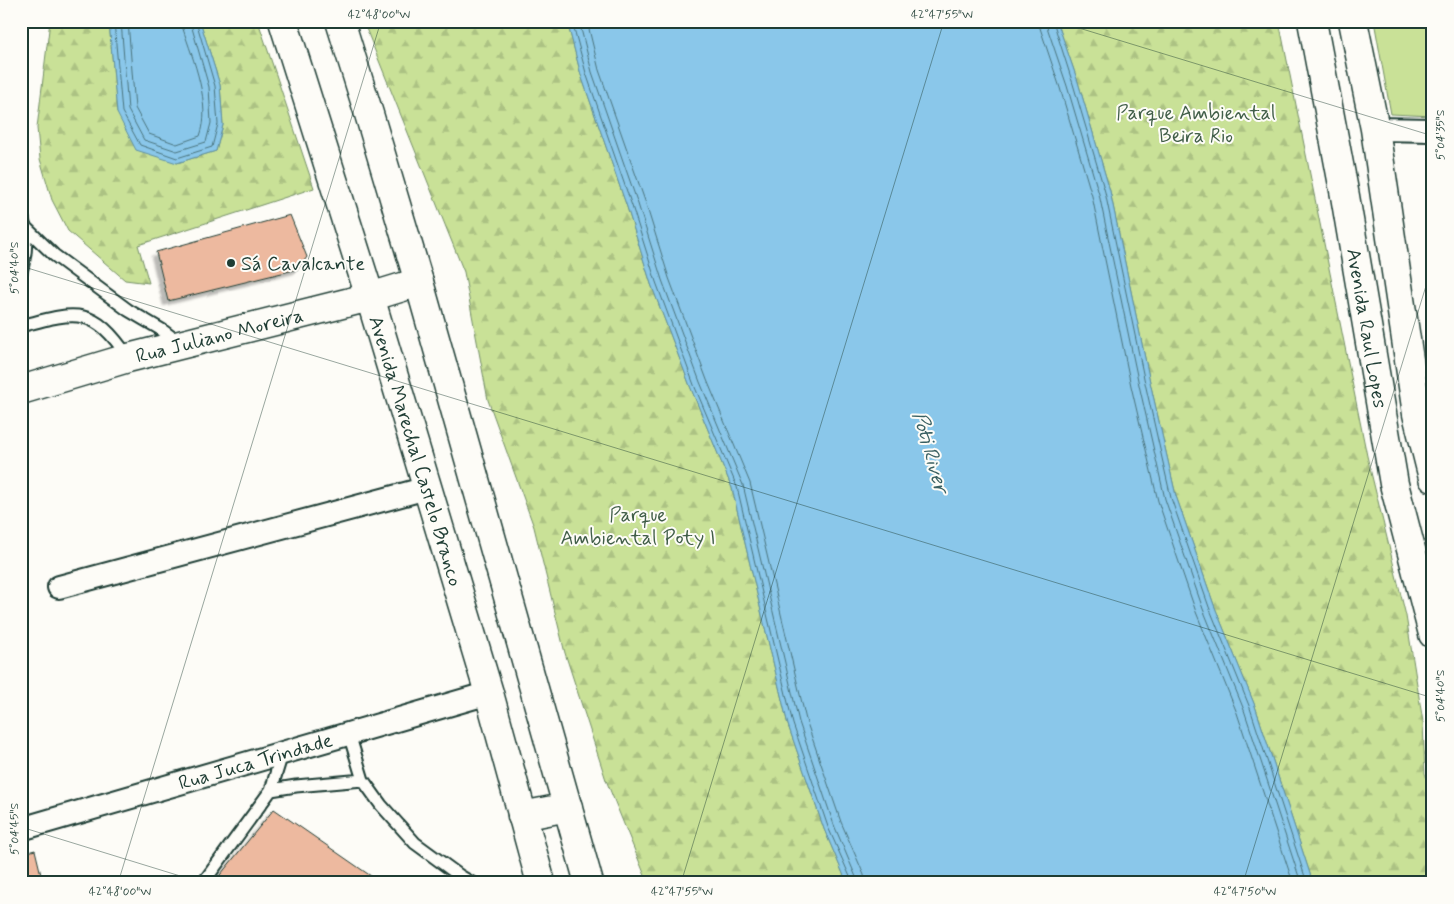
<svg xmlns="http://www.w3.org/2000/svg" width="1454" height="904" font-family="Mynerve,sans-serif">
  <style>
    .grass { fill: #c9e197; stroke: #748f66 }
    .forest { fill: url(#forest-firs); stroke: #748f66 }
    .water { fill: #8ac7ea; stroke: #5f90a1 }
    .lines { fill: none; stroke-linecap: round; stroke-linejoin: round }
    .shore { stroke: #4a747d; stroke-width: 1 }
    .building { fill: #edb99f; stroke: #1f3d34; filter: url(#shadow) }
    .service-casing { stroke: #1f3d34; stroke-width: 15 }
    .minor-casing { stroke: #1f3d34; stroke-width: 26 }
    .tertiary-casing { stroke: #1f3d34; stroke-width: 31 }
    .primary-casing { stroke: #1f3d34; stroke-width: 31 }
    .service { stroke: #fdfcf7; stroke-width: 11 }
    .minor { stroke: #fdfcf7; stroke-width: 22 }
    .tertiary { stroke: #fdfcf7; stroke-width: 28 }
    .primary { stroke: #fdfcf7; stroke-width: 28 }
    .ticks { fill: none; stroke: #1f3d34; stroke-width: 1; stroke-opacity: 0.45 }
    .poi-dot { fill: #1f3d34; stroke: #fdfcf7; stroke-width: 2 }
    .labels { text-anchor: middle; stroke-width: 4; stroke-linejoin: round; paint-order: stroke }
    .park-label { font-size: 20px; fill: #415e48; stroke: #fdfcf7 }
    .poi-label { font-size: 20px; fill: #1f3d34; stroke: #fdfcf7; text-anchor: start }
    .street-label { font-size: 20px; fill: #1f3d34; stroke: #fdfcf7 }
    .water-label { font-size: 21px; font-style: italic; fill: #3a6062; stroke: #fdfcf7 }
    .neatline { fill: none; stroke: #1f3d34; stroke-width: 2 }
    .ticks-label { font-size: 12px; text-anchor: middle; fill: #1f3d34 }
  </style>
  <defs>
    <pattern id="forest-firs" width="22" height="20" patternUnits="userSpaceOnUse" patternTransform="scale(1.25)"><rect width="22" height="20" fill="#c9e197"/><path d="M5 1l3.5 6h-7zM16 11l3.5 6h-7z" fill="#acc283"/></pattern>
    <filter id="shadow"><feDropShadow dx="-4.5" dy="4.5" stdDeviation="1" flood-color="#0004"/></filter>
  </defs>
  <rect width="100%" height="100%" fill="#fdfcf7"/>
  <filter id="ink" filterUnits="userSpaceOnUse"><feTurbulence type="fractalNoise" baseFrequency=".02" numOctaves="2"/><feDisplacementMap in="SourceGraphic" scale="10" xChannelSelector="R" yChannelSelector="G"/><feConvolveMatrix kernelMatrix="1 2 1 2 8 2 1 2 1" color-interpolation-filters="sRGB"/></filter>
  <g filter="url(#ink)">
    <path class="grass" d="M 1374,21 L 1433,21 L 1433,116 L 1391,114 Z"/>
    <path class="forest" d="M 50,21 L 109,21 L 117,113 L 177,163 L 216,151 L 223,125 L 220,85 L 200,21 L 258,21 L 314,188 L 138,245 L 149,283 L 125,280 L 68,231 L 52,200 L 40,159 L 37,128 Z
      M 363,21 L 567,21 L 581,75 L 627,207 L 651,284 L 690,386 L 732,488 L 788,725 L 824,829 L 847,883 L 648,883 L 606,780 L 565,653 L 534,527 L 488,400 L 464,272 Z
      M 1057,21 L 1279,21 L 1367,456 L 1406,616 L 1423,722 L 1425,773 L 1433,800 L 1433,883 L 1313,883 L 1255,706 L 1214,605 L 1176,496 L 1150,382 L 1110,191 L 1078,82 Z"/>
    <path class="water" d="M 109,21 L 200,21 L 220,85 L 223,125 L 216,151 L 177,163 L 136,150 L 117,113 Z
      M 567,21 L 1057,21 L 1078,82 L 1110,191 L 1150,382 L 1176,496 L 1214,605 L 1255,706 L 1313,883 L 847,883 L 824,829 L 788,725 L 732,488 L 690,386 L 651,284 L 627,207 L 581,75 Z"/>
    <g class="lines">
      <path class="shore" d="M 114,21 L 122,112 L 140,145 L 177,158 L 212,147 L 218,124 L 215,86 L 196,21
        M 121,21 L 128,110 L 144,140 L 177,151 L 206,142 L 211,123 L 209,87 L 190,21
        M 128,21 L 135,108 L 149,134 L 177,144 L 200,136 C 212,105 193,59 183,29 L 182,21
        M 572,21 L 586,73 L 632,206 L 656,282 L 694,385 L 737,487 L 793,724 L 828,827 L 851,879 L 851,883
        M 579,21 L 592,72 L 638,204 L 662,280 L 700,382 L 743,485 L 799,722 L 834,825 L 856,877 L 857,883
        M 587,21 L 599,70 L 645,201 L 669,278 L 707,380 L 750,483 L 806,720 L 841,822 L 864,875 L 865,883
        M 1039,21 L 1040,28 L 1060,88 L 1092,196 L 1131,386 L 1158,501 L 1196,612 L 1237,713 L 1293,883
        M 1047,21 L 1047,27 L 1067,86 L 1099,194 L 1139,385 L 1165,499 L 1203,609 L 1244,710 L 1301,883
        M 1053,21 L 1073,84 L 1105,192 L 1145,383 L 1171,498 L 1209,607 L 1250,708 L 1307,883"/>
    </g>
    <path class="building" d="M 290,215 L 307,257 L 298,269 L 168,301 L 156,252 Z
      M 274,809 L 381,883 L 220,883 L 216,880 Z
      M 35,850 L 43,883 L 21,883 L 21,854 Z"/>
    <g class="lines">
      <defs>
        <path id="service" d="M 21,212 C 28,233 27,251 21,272
          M 21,223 L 54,255 L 128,310 L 162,330 L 178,342
          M 21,326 C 77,311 93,306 128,357
          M 349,734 L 363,780 L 381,805 L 415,843 L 460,876 L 472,883
          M 271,790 L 296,786 L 363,780
          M 203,883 L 271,790 L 282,754"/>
        <g id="minor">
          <path d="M 1375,129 L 1433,130"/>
          <path d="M 59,587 L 427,488"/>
          <path id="s1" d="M 21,829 L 489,693"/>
        </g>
        <g id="tertiary">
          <path id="s2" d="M 21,390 L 128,358 L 370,297 L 419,282"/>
        </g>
        <g id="primary">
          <path id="s3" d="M 283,21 L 370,297 L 489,693 L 541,883"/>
          <path d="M 340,21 L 369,114 L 419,282 L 589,883"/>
          <path id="s4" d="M 1312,21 L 1345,196 L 1394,484 L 1433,634"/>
          <path d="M 1353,21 L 1375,129 L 1417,414 L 1433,478"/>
          <path d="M 522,816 L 568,807"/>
        </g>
      </defs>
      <use href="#service" class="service-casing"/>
      <use href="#minor" class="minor-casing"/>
      <use href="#tertiary" class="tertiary-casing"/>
      <use href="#primary" class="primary-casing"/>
      <use href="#service" class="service"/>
      <use href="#minor" class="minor"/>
      <use href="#tertiary" class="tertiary"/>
      <use href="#primary" class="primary"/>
    </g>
  </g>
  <path class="ticks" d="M 1056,21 L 1433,136M 21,266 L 1433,698M 21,827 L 203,883M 118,883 L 381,21M 681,883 L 944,21M 1243,883 L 1433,263"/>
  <circle class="poi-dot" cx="231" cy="263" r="5"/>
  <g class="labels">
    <g class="park-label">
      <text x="1196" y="119">Parque Ambiental<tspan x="1196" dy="23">Beira Rio</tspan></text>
      <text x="638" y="521">Parque<tspan x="638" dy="23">Ambiental Poty I</tspan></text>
    </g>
    <g class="poi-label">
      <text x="241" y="270">Sá Cavalcante</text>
    </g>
    <g class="street-label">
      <text dy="7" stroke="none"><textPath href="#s4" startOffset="312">Avenida Raul Lopes</textPath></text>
      <text dy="7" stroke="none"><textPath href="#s2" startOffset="206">Rua Juliano Moreira</textPath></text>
      <text dy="7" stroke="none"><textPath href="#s3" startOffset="450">Avenida Marechal Castelo Branco</textPath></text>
      <text dy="7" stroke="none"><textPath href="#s1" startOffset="244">Rua Juca Trindade</textPath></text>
    </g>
    <g class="water-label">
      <text transform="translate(931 452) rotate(74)" y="7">Poti River</text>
    </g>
  </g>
  <rect width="1454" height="904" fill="none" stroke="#fdfcf7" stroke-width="55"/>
  <rect x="28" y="28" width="1398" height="848" class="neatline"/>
  <g class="ticks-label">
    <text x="379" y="18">42°48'00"W</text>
    <text x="942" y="18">42°47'55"W</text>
    <text transform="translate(1440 135) rotate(-90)" y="4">5°04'35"S</text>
    <text transform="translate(14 268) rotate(-90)" y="4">5°04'40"S</text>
    <text transform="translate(1440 696) rotate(-90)" y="4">5°04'40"S</text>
    <text transform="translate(14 829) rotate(-90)" y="4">5°04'45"S</text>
    <text x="120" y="895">42°48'00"W</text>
    <text x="682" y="895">42°47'55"W</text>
    <text x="1245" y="895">42°47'50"W</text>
  </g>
</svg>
